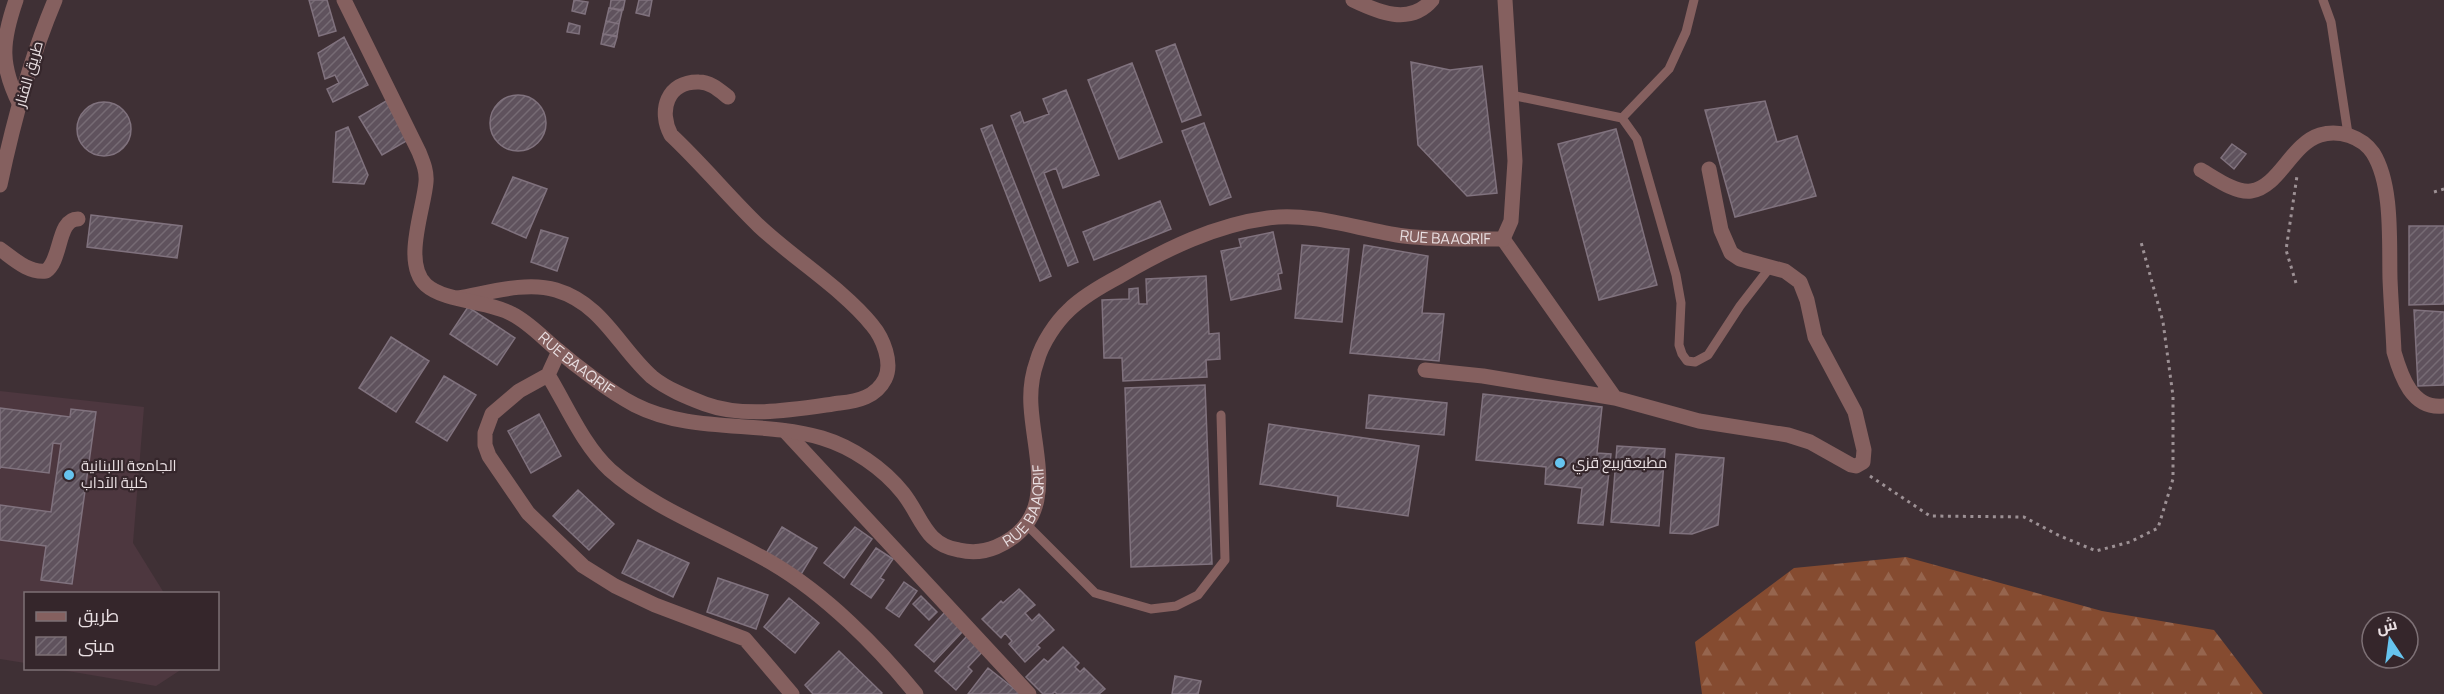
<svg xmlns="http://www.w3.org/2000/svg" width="2444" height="694" font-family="Manrope,Cairo,sans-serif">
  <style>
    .built { fill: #4d373f }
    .forest { fill: url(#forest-firs) }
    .building { fill: url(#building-hatch); stroke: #80727e; stroke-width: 1.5 }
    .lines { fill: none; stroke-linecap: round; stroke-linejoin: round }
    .path { stroke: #9d9195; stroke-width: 3; stroke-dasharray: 3 4.5; stroke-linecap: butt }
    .service { stroke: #85605f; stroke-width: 9 }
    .minor { stroke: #85605f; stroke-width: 15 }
    .tertiary { stroke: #85605f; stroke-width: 15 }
    .poi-dot { fill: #66c4ef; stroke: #35262b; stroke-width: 2 }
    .labels { text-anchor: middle; stroke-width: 4.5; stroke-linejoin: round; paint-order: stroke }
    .street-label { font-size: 15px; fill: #eae0e3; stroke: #35262b }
    .poi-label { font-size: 15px; fill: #eae0e3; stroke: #35262b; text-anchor: start }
  </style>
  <defs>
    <pattern id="forest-firs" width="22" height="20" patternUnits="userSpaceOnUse" patternTransform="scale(1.5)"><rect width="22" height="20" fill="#854b30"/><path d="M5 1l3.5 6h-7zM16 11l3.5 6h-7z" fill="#96654e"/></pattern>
    <pattern id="building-hatch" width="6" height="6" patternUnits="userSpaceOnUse" patternTransform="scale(1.5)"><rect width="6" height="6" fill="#5f525d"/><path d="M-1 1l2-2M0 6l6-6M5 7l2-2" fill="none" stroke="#766b74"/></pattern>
  </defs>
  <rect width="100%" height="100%" fill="#3f3035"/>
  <path class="built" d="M 0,391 L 144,407 L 133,543 L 164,593 L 26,594 L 25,663 L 0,659 Z
    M 56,669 L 179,668 L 179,671 L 156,686 Z"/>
  <path class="forest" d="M 1906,557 L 2102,611 L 2214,630 L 2263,694 L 1702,694 L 1695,642 L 1794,568 Z"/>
  <path class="building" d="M 309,0 L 327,0 L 336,31 L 319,36 Z
    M 574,0 L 588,2 L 585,14 L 572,11 Z
    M 611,0 L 625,0 L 623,10 L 610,8 Z
    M 639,0 L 652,0 L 649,16 L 636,13 Z
    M 609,8 L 622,11 L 619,24 L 606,21 Z
    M 606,21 L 619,24 L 617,36 L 603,34 Z
    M 569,23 L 580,26 L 579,34 L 567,32 Z
    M 603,34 L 617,37 L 614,47 L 601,44 Z
    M 344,37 L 368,85 L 333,102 L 327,89 L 339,83 L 335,75 L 325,79 L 318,53 Z
    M 1175,44 L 1201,115 L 1182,122 L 1156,51 Z
    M 1411,62 L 1450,70 L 1482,66 L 1497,193 L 1467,196 L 1418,145 Z
    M 1132,63 L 1162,142 L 1119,159 L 1088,80 Z
    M 1066,90 L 1099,175 L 1063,188 L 1056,168 L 1044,173 L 1078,262 L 1068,266 L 1011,116 L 1020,112 L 1024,123 L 1049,114 L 1043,99 Z
    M490 123a28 28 0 1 1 56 0a28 28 0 1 1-56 0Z
    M 386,101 L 408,140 L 382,155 L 359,117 Z
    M 1765,101 L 1777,142 L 1797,136 L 1816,196 L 1735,217 L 1705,110 Z
    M77 129a27 27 0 1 1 54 0a27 27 0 1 1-54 0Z
    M 1204,123 L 1231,197 L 1210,205 L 1182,131 Z
    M 992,125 L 1051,276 L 1040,281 L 981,129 Z
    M 348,127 L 368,175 L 364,184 L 333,182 L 336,132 Z
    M 1616,129 L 1657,285 L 1599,300 L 1558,144 Z
    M 2232,144 L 2246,154 L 2234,169 L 2221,158 Z
    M 513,177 L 547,189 L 526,238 L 492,223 Z
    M 1160,201 L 1171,229 L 1094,260 L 1083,232 Z
    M 91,215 L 182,226 L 177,258 L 87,247 Z
    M 2409,226 L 2444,226 L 2444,304 L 2409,305 Z
    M 541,230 L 568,238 L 557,271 L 531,262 Z
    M 1273,232 L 1282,273 L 1278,274 L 1281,289 L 1231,300 L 1221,251 L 1241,247 L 1239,239 Z
    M 1302,245 L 1349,249 L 1342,322 L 1295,318 Z
    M 1364,245 L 1428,256 L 1422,313 L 1444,314 L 1439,361 L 1350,353 Z
    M 1206,276 L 1209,334 L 1219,333 L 1220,359 L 1206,360 L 1207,377 L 1123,381 L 1122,358 L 1104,358 L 1102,300 L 1129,299 L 1129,289 L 1138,288 L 1139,304 L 1147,304 L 1146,279 Z
    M 468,307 L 515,338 L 497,365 L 450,334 Z
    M 2414,310 L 2444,312 L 2444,385 L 2418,386 Z
    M 391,337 L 429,361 L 396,412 L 359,388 Z
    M 444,376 L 476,395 L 447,441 L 416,422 Z
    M 1205,385 L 1212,564 L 1131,567 L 1125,388 Z
    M 1483,394 L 1602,407 L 1597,453 L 1611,454 L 1603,525 L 1578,523 L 1582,488 L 1545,484 L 1546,467 L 1476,460 Z
    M 1369,395 L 1447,403 L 1444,435 L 1366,428 Z
    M 0,408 L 70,417 L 71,409 L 96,412 L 72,584 L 41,580 L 46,546 L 0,540 L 0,505 L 51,512 L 61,444 L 53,443 L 49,473 L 0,467 L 0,469 Z
    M 539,414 L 561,456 L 531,473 L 508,431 Z
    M 1269,424 L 1419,446 L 1408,516 L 1337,506 L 1338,496 L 1260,484 Z
    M 1617,446 L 1665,449 L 1659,526 L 1611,522 Z
    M 1676,454 L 1724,458 L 1718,525 L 1692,534 L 1670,533 Z
    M 578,490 L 614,524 L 589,550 L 553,516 Z
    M 782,527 L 817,548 L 800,576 L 765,555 Z
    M 855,527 L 872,539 L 844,578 L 824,563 Z
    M 638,540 L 689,563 L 673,597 L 622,573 Z
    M 876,548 L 893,559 L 880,578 L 884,580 L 871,598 L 851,584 Z
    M 718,578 L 768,595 L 756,629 L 707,612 Z
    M 904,582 L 917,591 L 899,617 L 886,608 Z
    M 1019,589 L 1035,605 L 1025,613 L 1032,621 L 1039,614 L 1054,630 L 1037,645 L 1040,648 L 1025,662 L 1009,644 L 1012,641 L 1005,633 L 1001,638 L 982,619 L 1001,601 L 1003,603 Z
    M 921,596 L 937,612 L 929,620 L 913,604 Z
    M 789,598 L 819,623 L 795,653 L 764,627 Z
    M 945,612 L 964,630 L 934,662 L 915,645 Z
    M 967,636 L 983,651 L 968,667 L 972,671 L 956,690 L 935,671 Z
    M 1063,647 L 1079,663 L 1075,667 L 1080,672 L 1084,668 L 1105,689 L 1099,694 L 1057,694 L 1055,692 L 1052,694 L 1043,694 L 1026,677 L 1044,659 L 1048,662 Z
    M 839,651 L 882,693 L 881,694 L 813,694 L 805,685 Z
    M 988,668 L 1021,694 L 968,694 Z
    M 1175,676 L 1201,681 L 1198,694 L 1172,694 Z"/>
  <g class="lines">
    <path class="path" d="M 2434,192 L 2444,189
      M 2296,283 L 2286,250 L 2297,176
      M 1870,476 L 1930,516 L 2024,517 L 2058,535 L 2096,551 L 2130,542 L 2158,528 L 2173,479 L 2173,396 L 2163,322 L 2141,242"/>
    <path class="service" d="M 2323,0 L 2331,22 L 2348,134
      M 1511,95 L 1622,118 L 1637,139 L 1676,275 L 1681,303 L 1679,345 L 1682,354 L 1687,361 L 1695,362 L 1708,355 L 1740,306 L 1771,266
      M 1622,118 L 1669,69 L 1686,32 L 1694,0
      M 1027,525 L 1095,593 L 1151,609 L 1176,606 L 1198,595 L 1225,560 L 1221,415"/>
    <path class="minor" d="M 16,0 C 1,43 0,65 20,105
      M 2201,170 C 2215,178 2235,193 2251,191 C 2279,187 2291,144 2320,135 C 2339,129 2362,137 2373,153 C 2393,185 2389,242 2390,279 C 2391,303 2393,328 2394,352 C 2401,376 2412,410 2444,406
      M 0,249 C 14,259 28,273 46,271 C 62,260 57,219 78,219
      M 458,298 C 488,293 526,281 556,290 C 603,304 619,348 652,377 C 667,389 687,397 705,404 C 746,419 797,409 840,403 C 858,401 876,397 885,379 C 893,363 883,338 872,325 C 843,289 794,259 759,226 C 729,197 702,164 671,135 C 658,111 667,81 699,82 C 710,82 719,90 728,97
      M 559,351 L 548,375 L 519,391 L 492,414 L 485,433 L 485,445 L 489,456 L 528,513 L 583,566 L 615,586 L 655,605 L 745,639 L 792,694
      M 1425,370 L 1483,376 L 1615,398 L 1503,239
      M 548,375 C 567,406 583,445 610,470 C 655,510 719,532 772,563 C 825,594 877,646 916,694
      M 1615,398 L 1699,421 L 1788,435 L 1810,442 L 1851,465 L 1856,466 L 1863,462 L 1864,450 L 1855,412 L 1815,337 L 1807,300 L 1800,282 L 1785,271 L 1740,259 L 1731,253 L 1721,230 L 1709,169
      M 785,431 L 1029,694"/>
    <g class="tertiary">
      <path id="s1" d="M 344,0 L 419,152 C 423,162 427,171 426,182 C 424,209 402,263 426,285 C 445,302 489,301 512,314 C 528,322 541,336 554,347 C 576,366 610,392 635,405 C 692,434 761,420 822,438 C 852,447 883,468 903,493 C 922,517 925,545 959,550 C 972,553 984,552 996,547 C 1060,519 1034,458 1031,406 C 1030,391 1032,375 1037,361 C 1042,343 1056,322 1069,310 C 1083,296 1103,285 1120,276 C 1166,249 1215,225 1268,218 C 1314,212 1359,230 1404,236 C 1437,240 1470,239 1503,239 L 1511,221 L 1515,161 L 1505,0"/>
      <path d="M 1353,0 C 1378,12 1410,26 1432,0"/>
      <path d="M 0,185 C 13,123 30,59 55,0"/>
    </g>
  </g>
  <g class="poi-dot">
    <circle cx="1560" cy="463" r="6"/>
    <circle cx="69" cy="475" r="6"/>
  </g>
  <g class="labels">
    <g class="street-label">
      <text transform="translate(29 74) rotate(-74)" y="5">طريق الفنار</text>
      <text dy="5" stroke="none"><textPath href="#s1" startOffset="1630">RUE BAAQRIF</textPath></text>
      <text dy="5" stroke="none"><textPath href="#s1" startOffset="480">RUE BAAQRIF</textPath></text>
      <text dy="5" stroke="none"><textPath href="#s1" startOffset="1018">RUE BAAQRIF</textPath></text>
    </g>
    <g class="poi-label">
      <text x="1572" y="468">مطبعةربيع قزي</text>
      <text x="81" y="471">الجامعة اللبنانية<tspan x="81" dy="17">كلية الآداب</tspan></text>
    </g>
  </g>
  <rect x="24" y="592" width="195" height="78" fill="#35262b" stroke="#7d7075" stroke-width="1.5"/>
  <rect x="36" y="612" width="30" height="9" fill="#85605f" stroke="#7d7075" stroke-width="1.5"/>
  <text x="78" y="622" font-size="18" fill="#eae0e3">طريق</text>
  <rect x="36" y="637" width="30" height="18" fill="url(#building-hatch)" stroke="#7d7075" stroke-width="1.5"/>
  <text x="78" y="652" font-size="18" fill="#eae0e3">مبنى</text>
  <g transform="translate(2390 640) rotate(347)"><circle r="28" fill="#35262b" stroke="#7d7075" stroke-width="1.5"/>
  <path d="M0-4.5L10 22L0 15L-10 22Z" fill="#66c4ef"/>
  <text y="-9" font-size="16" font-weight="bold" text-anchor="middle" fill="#eae0e3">ش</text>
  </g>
</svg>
